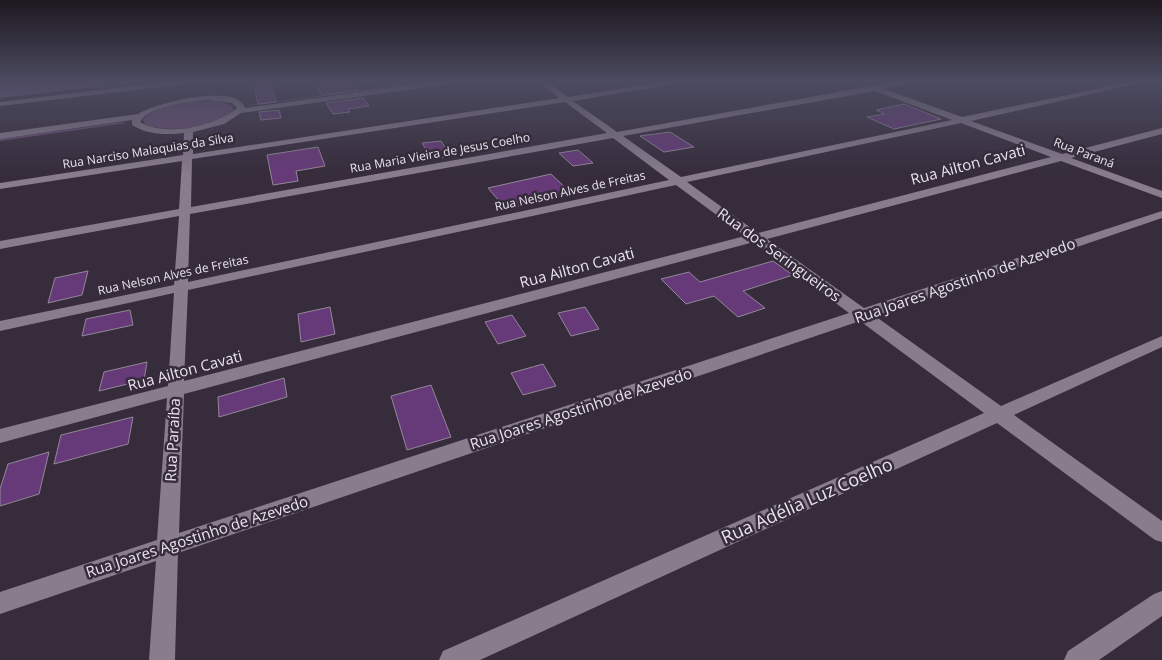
<svg xmlns="http://www.w3.org/2000/svg" width="1162" height="660" font-family="'Open Sans',sans-serif">
  <style>
    .green { fill: #694e75 }
    .forest { fill: #835696 }
    .building { fill: #663a78; stroke: #938798 }
    .lines { fill: none; stroke-linecap: round; stroke-linejoin: round }
    .minor { fill: #887c8d; fill-rule: evenodd }
    .labels { text-anchor: middle; stroke-width: 5; stroke-linejoin: round; paint-order: stroke }
    .far-street-label { font-size: 12px; fill: #eae3ed; stroke: #362c3b }
    .street-label { font-size: 15px; fill: #eae3ed; stroke: #362c3b }
    .near-street-label { font-size: 18px; fill: #eae3ed; stroke: #362c3b }
  </style>
  <rect width="100%" height="100%" fill="#362c3b"/>
  <path class="green" d="M 429,81 L 443,81 L 248,106 L 250,105 Z
    M 217,101 L 233,106 L 233,110 C 217,128 166,134 145,124 L 143,120 C 156,102 197,101 217,101 Z
    M 122,122 L 126,123 L 0,141 L 0,139 Z"/>
  <path class="forest" d="M 0,81 L 147,81 L 0,98 Z"/>
  <path class="building" d="M 253,81 L 270,81 L 276,102 L 258,104 Z
    M 314,81 L 351,81 L 358,90 L 322,95 Z
    M 363,98 L 369,106 L 348,109 L 350,112 L 333,114 L 326,103 Z
    M 904,104 L 941,119 L 894,129 L 867,117 L 885,114 L 876,110 Z
    M 279,110 L 281,118 L 261,120 L 259,112 Z
    M 670,132 L 694,147 L 664,152 L 640,136 Z
    M 441,141 L 451,156 L 432,159 L 422,143 Z
    M 318,147 L 325,166 L 296,171 L 298,181 L 273,185 L 267,155 Z
    M 578,150 L 593,163 L 573,166 L 559,153 Z
    M 551,174 L 570,192 L 521,202 L 524,205 L 506,209 L 488,188 Z
    M 773,261 L 793,275 L 743,291 L 765,308 L 738,317 L 714,296 L 686,304 L 661,279 L 689,272 L 700,282 Z
    M 88,271 L 82,295 L 48,303 L 55,278 Z
    M 330,307 L 335,334 L 301,342 L 298,314 Z
    M 585,307 L 599,329 L 571,336 L 558,313 Z
    M 130,310 L 133,325 L 82,336 L 86,319 Z
    M 512,315 L 526,336 L 498,344 L 485,322 Z
    M 147,362 L 144,380 L 99,391 L 104,372 Z
    M 543,364 L 556,386 L 523,395 L 511,373 Z
    M 284,378 L 287,397 L 219,417 L 218,397 Z
    M 431,385 L 451,437 L 407,450 L 391,396 Z
    M 133,417 L 128,444 L 54,464 L 61,435 Z
    M 49,452 L 39,494 L 0,506 L 0,489 L 8,464 Z"/>
  <g class="lines">
    <path class="minor" d="M 174,81 L 199,81 L 195,83 L 0,106 L 0,102 Z
      M 439,81 L 461,81 L 457,83 L 241,113 L 224,124 L 193,132 L 193,154 L 559,98 L 537,81 L 546,81 L 568,97 L 670,81 L 690,81 L 573,101 L 617,132 L 900,81 L 918,81 L 884,89 L 962,117 L 1134,81 L 1149,81 L 971,121 L 1062,154 L 1162,128 L 1162,134 L 1071,158 L 1162,191 L 1162,198 L 1061,161 L 767,239 L 864,308 L 1162,211 L 1162,218 L 875,316 L 1001,406 L 1162,336 L 1162,347 L 1014,415 L 1162,521 L 1162,542 L 1155,540 L 997,423 L 480,660 L 439,660 L 443,651 L 984,413 L 860,321 L 178,553 L 175,660 L 149,660 L 156,561 L 0,614 L 0,592 L 157,540 L 167,398 L 0,443 L 0,429 L 168,386 L 174,293 L 0,331 L 0,321 L 174,285 L 179,216 L 0,249 L 0,241 L 179,209 L 182,161 L 0,189 L 0,183 L 183,155 L 184,133 C 166,135 148,135 132,125 L 132,120 L 0,139 L 0,133 L 138,114 C 156,103 236,82 245,108 ZM 875,91 L 952,120 L 681,177 L 623,136 ZM 208,100 L 232,103 L 237,108 C 215,127 165,137 140,122 C 150,105 190,102 208,100 ZM 565,102 L 607,133 L 191,207 L 192,159 ZM 961,123 L 1051,157 L 758,233 L 687,182 ZM 613,138 L 669,180 L 188,282 L 190,214 ZM 676,185 L 745,236 L 184,381 L 188,290 ZM 754,242 L 849,313 L 179,533 L 184,394 Z
      M 1162,591 L 1162,616 L 1099,660 L 1064,660 L 1068,651 L 1154,594 Z"/>
  </g>
  <linearGradient id="sky" x2="0" y2="1"><stop stop-color="#1e1820"/><stop offset="0.47" stop-color="#4c4b60"/><stop offset="1" stop-color="#4c4b60" stop-opacity="0"/></linearGradient>
  <rect width="1162" height="174" fill="url(#sky)"/>
  <g class="labels">
    <g class="far-street-label">
      <text transform="translate(148 151) rotate(-9)" y="4">Rua Narciso Malaquias da Silva</text>
      <text transform="translate(440 153) rotate(-10)" y="4">Rua Maria Vieira de Jesus Coelho</text>
      <text transform="translate(1084 153) rotate(21)" y="4">Rua Paraná</text>
      <text transform="translate(570 191) rotate(-12)" y="4">Rua Nelson Alves de Freitas</text>
      <text transform="translate(173 275) rotate(-12)" y="4">Rua Nelson Alves de Freitas</text>
    </g>
    <g class="street-label">
      <text transform="translate(968 165) rotate(-15)" y="5">Rua Ailton Cavati</text>
      <text transform="translate(779 255) rotate(36)" y="5">Rua dos Seringueiros</text>
      <text transform="translate(577 268) rotate(-15)" y="5">Rua Ailton Cavati</text>
      <text transform="translate(965 281) rotate(-19)" y="5">Rua Joares Agostinho de Azevedo</text>
      <text transform="translate(185 371) rotate(-15)" y="5">Rua Ailton Cavati</text>
      <text transform="translate(581 409) rotate(-18)" y="5">Rua Joares Agostinho de Azevedo</text>
      <text transform="translate(173 440) rotate(-87)" y="5">Rua Paraíba</text>
      <text transform="translate(197 537) rotate(-18)" y="5">Rua Joares Agostinho de Azevedo</text>
    </g>
    <g class="near-street-label">
      <text transform="translate(807 501) rotate(-24)" y="6">Rua Adélia Luz Coelho</text>
    </g>
  </g>
</svg>
